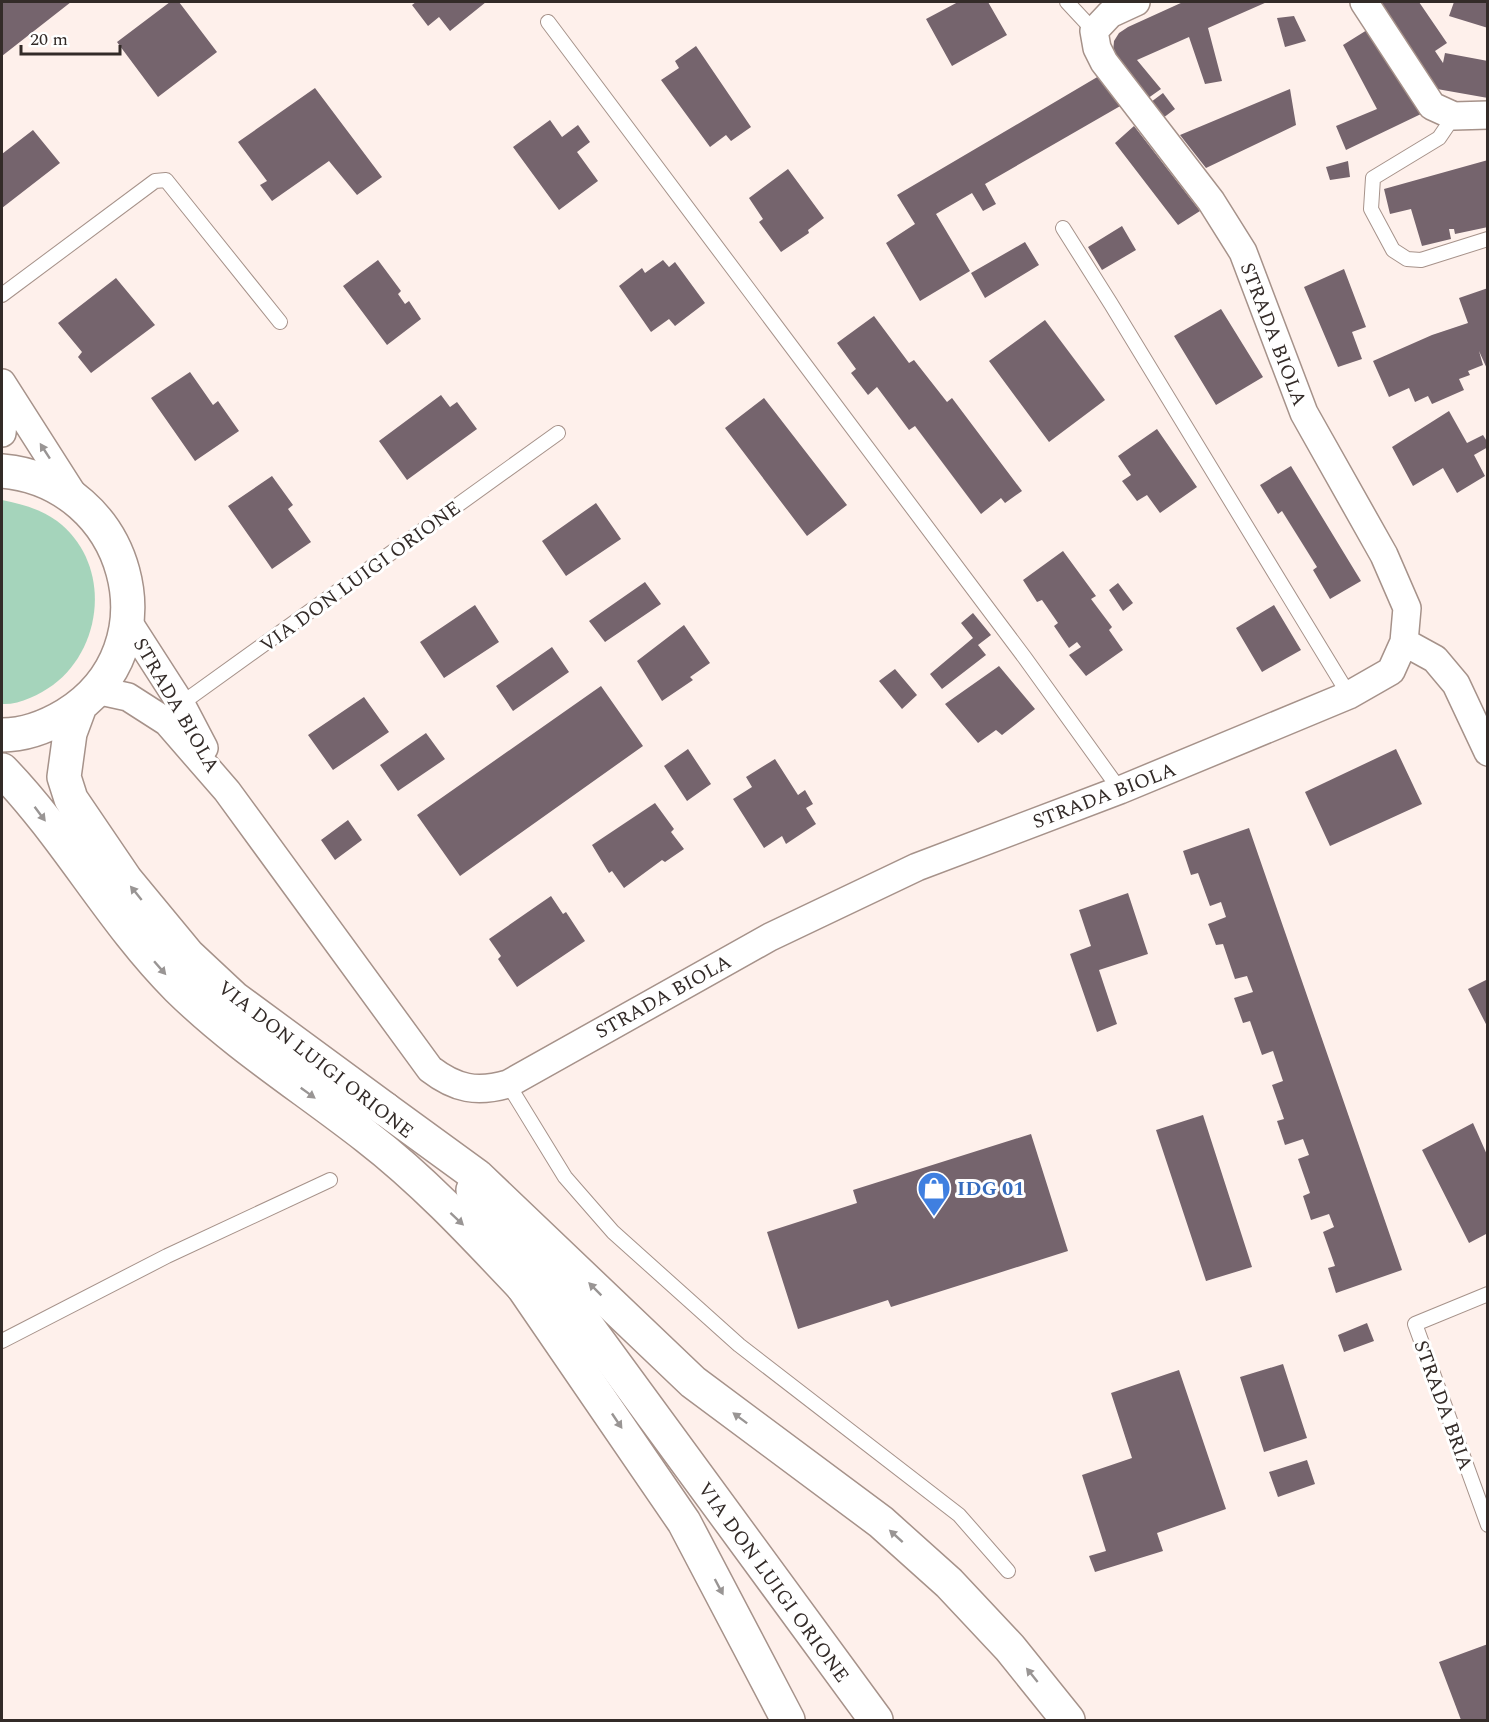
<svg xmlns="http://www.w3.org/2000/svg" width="1489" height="1722" font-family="Spectral,serif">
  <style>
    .green { fill: #a5d4bb }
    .building { fill: #75646d }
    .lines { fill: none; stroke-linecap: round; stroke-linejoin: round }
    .lane-casing { stroke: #a6928a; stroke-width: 16 }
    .street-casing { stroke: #a6928a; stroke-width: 30 }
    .secondary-casing { stroke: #a6928a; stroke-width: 36 }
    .primary-casing { stroke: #a6928a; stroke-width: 36 }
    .highway-casing { stroke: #a6928a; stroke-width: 36 }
    .lane { stroke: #fff; stroke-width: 14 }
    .street { stroke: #fff; stroke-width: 27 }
    .secondary { stroke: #fff; stroke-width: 33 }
    .primary { stroke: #fff; stroke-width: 33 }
    .highway { stroke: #fff; stroke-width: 33 }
    .oneway { fill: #999594 }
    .labels { text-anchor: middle; stroke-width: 6; stroke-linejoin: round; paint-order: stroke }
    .street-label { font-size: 20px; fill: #332b28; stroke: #fff }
    .shop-label { font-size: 20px; font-weight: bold; fill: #366cbe; stroke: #fff; text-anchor: start }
  </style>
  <rect width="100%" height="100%" fill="#fef0eb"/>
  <path class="green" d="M 2,500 C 22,504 40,509 57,521 C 112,563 104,647 53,685 C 39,695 19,705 2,704 Z"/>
  <path class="building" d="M 2,2 L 71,2 L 2,56 Z
    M 170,2 L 179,2 L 217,52 L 158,97 L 117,42 Z
    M 416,2 L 486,2 L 450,31 L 439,17 L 428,26 L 412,5 Z
    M 958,2 L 988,2 L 1007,35 L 952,66 L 926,19 Z
    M 1183,2 L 1267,2 L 1208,28 L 1222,81 L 1205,84 L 1189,37 L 1137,60 L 1161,89 L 1144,101 L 1113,52 L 1114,41 L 1119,33 L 1128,27 Z
    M 1379,2 L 1419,2 L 1447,43 L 1435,51 L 1443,63 L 1445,53 L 1488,61 L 1488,98 L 1437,89 Z
    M 1454,2 L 1488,2 L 1488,28 L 1449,16 Z
    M 1294,16 L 1306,41 L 1285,47 L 1277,18 Z
    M 1367,30 L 1421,114 L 1346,150 L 1336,126 L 1377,109 L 1343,45 Z
    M 696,46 L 751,127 L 731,141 L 726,135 L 710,147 L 661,80 L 679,68 L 675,61 Z
    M 1099,76 L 1122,105 L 985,184 L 996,204 L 983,211 L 972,193 L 936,214 L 970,271 L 920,301 L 886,243 L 915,224 L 897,195 Z
    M 315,88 L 382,177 L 357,195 L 329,161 L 272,201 L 260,185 L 267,181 L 238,142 Z
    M 1290,89 L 1296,125 L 1206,168 L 1180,135 Z
    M 1163,93 L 1175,109 L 1159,121 L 1147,105 Z
    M 550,120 L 562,137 L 578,125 L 590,142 L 577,152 L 598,181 L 559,210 L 513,147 Z
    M 1134,126 L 1200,211 L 1178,225 L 1115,143 Z
    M 33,130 L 60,163 L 2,208 L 2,154 Z
    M 1488,160 L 1488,227 L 1455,234 L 1454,229 L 1449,229 L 1451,239 L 1422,246 L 1411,209 L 1390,214 L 1384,189 Z
    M 1348,161 L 1350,177 L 1330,180 L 1326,167 Z
    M 788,169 L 824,218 L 808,230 L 809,233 L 781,252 L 759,222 L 763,219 L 749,198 Z
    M 1122,226 L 1136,250 L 1102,270 L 1088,247 Z
    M 1025,242 L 1039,265 L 985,298 L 971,273 Z
    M 378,260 L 401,291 L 398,294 L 405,304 L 409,301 L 421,319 L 387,345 L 343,286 Z
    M 663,260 L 669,267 L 675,262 L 705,303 L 675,326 L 669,319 L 651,332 L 619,286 L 642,268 L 645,273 Z
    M 1344,269 L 1366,327 L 1352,332 L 1362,359 L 1338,367 L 1304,287 Z
    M 116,278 L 155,325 L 91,373 L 78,357 L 82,352 L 58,323 Z
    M 1488,288 L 1488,371 L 1479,351 L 1483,365 L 1468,371 L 1470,375 L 1459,379 L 1464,390 L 1432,404 L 1428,396 L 1415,402 L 1409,388 L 1389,397 L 1373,361 L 1432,335 L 1468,323 L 1459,298 Z
    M 1221,309 L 1263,377 L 1216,405 L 1174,336 Z
    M 874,316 L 909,363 L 914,360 L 947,402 L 952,398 L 1022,491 L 1005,503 L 1001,498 L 981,514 L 915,426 L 909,430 L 877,387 L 868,395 L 851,373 L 856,369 L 837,343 Z
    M 1045,320 L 1105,400 L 1049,442 L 989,361 Z
    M 190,372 L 213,405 L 218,401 L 239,431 L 195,461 L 151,398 Z
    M 441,395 L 450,407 L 457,402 L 477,429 L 407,480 L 379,441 Z
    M 764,398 L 847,505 L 807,536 L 725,428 Z
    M 1449,411 L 1467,443 L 1483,435 L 1488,443 L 1488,447 L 1474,455 L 1485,476 L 1457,493 L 1443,468 L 1413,486 L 1392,447 Z
    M 1157,429 L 1197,487 L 1160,513 L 1147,495 L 1137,501 L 1122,481 L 1131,475 L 1118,456 Z
    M 1291,466 L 1361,581 L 1330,599 L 1313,570 L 1317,567 L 1282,511 L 1278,514 L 1260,485 Z
    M 272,476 L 293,505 L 288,509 L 311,542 L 272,569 L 228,506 Z
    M 596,503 L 621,539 L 566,576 L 542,541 Z
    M 1063,551 L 1096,596 L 1091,599 L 1112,627 L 1109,630 L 1123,650 L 1086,676 L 1069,655 L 1081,647 L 1077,642 L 1069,648 L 1054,626 L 1058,623 L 1042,600 L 1037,602 L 1023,580 Z
    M 645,582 L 661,604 L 605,642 L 589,621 Z
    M 1118,583 L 1133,603 L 1123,611 L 1109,590 Z
    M 475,605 L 499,642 L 444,678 L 420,642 Z
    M 1274,605 L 1301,650 L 1262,672 L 1236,628 Z
    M 973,613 L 991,635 L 978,645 L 986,655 L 942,689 L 930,674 L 973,638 L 961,623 Z
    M 684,625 L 710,663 L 690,677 L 693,680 L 662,701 L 637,661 Z
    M 552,647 L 569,672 L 513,711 L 496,686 Z
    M 999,666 L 1035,709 L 1002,735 L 996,730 L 978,743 L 945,704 Z
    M 895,669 L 917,695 L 902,709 L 879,681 Z
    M 601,686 L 643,746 L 460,876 L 417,815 Z
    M 364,697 L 389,732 L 333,770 L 308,735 Z
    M 426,733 L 445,759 L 398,791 L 380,765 Z
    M 688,749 L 711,784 L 687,801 L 664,766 Z
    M 1396,749 L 1422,804 L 1330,846 L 1305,792 Z
    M 775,759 L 798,795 L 805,790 L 813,804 L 806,808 L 816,824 L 786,844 L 782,836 L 764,848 L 733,799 L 752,787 L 746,777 Z
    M 655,803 L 674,829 L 671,832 L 684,849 L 665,862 L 662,860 L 624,888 L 612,871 L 609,873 L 592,845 Z
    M 348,820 L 362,840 L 335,860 L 321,840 Z
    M 1249,828 L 1402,1270 L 1336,1293 L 1328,1268 L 1335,1266 L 1323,1232 L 1334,1227 L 1329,1214 L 1311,1220 L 1303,1196 L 1310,1193 L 1298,1159 L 1309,1155 L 1303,1139 L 1285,1145 L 1277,1121 L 1284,1119 L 1272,1085 L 1283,1081 L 1273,1051 L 1262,1055 L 1250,1021 L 1243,1023 L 1234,998 L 1253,992 L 1247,976 L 1235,979 L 1223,944 L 1216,945 L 1208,924 L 1226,917 L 1221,902 L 1210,906 L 1198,873 L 1191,875 L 1183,851 Z
    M 1128,893 L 1148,954 L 1099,970 L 1117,1024 L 1097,1032 L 1070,954 L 1091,946 L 1079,910 Z
    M 551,896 L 563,914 L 566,912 L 585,941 L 517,987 L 498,959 L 501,956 L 489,939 Z
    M 1488,979 L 1488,1028 L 1468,989 Z
    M 1203,1115 L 1252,1267 L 1206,1281 L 1156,1130 Z
    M 1473,1123 L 1488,1157 L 1488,1233 L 1469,1243 L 1422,1150 Z
    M 1031,1134 L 1068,1251 L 891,1307 L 888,1300 L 798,1329 L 767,1232 L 857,1203 L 853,1190 Z
    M 1367,1323 L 1374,1341 L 1344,1352 L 1338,1335 Z
    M 1283,1364 L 1307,1438 L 1264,1452 L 1240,1377 Z
    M 1179,1370 L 1226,1509 L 1157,1533 L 1163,1551 L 1095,1572 L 1089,1556 L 1106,1551 L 1082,1475 L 1132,1458 L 1111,1393 Z
    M 1307,1460 L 1315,1484 L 1278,1497 L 1269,1472 Z
    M 1488,1644 L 1488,1720 L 1461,1720 L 1439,1662 Z"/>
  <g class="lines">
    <defs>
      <path id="lane" d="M 1067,2 L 1094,31
        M 548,22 L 1025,658 L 1120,790
        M 1454,116 L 1439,138 L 1373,178 L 1371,209 L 1393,250 L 1407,259 L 1421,260 L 1488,239
        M 1063,228 L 1111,304 L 1349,695
        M 2,295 L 155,181 L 166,180 L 280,322
        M 178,706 L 558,433
        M 508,1084 L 565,1177 L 613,1232 L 739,1345 L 959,1515 L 1008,1571
        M 1488,1294 L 1415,1324 L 1488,1525
        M 2,1341 L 167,1256 L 330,1180"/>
      <path id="street" d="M 1364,2 L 1432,106 L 1454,116 L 1488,115
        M 2,383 L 76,499
        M 2,396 L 4,415 L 2,433
        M 127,620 L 181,704 L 204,748
        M 1404,642 L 1435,659 L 1456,684 L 1488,752
        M 96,690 L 128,697 L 167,722 L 227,791 L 430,1069 C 456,1089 477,1093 508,1084 L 770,937 L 917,867 L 1120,790 L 1349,695 L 1391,671 L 1404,642 L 1407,608 L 1384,555 L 1304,413 L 1243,252 L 1211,201 L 1104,62 L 1097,48 L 1094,31 L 1110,14 L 1136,2"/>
      <path id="secondary" d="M 473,1190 L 555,1282 L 876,1720"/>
      <path id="primary" d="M 2,471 C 129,482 176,647 66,715 C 46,727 25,735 2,735
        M 80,706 L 70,733 L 64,777 L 71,799 L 126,880 L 188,955 L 234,998 L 385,1109
        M 2,770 C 67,837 112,922 178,988 C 236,1045 303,1087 367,1137 C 424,1181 474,1235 523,1287"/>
      <path id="highway" d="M 385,1109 L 477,1176 L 693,1382 L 881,1522 L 949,1583 L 1010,1648 L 1068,1720
        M 523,1287 L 684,1522 L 788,1720"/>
    </defs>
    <use href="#lane" class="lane-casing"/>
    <use href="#street" class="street-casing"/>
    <use href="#secondary" class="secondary-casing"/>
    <use href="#primary" class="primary-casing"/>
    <use href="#highway" class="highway-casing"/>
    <use href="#lane" class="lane"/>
    <use href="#street" class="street"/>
    <use href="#secondary" class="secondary"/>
    <use href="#primary" class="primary"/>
    <use href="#highway" class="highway"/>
  </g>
  <defs><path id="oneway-solid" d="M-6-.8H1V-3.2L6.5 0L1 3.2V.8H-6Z" transform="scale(1.5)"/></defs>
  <g class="oneway">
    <use href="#oneway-solid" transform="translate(45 451) rotate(-123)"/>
    <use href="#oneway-solid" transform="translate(40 814) rotate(53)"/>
    <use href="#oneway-solid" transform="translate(136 893) rotate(-129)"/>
    <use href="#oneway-solid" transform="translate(160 968) rotate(49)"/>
    <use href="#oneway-solid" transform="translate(308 1093) rotate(36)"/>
    <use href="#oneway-solid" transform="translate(457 1219) rotate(43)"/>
    <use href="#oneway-solid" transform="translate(595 1289) rotate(-135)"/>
    <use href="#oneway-solid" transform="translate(740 1418) rotate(-143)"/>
    <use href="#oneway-solid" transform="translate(617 1421) rotate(56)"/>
    <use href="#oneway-solid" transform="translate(896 1536) rotate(-138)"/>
    <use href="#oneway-solid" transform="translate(719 1587) rotate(62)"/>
    <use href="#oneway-solid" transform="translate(1032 1675) rotate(-129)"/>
  </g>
  <defs>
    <symbol id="shop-pin" viewBox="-11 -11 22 30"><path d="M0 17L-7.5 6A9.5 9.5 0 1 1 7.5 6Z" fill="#3f7fe0" stroke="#fff"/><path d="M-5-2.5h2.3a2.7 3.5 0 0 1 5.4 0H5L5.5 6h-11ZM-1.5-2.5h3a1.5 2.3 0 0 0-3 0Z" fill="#fff"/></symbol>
  </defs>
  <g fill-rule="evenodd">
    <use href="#shop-pin" x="915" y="1169" width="38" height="52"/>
  </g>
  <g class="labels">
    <g class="street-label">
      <text transform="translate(1274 334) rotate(69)" y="7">STRADA BIOLA</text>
      <text transform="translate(360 576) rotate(-36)" y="7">VIA DON LUIGI ORIONE</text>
      <text transform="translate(177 705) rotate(60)" y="7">STRADA BIOLA</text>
      <text transform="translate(1104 795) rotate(-21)" y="7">STRADA BIOLA</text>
      <text transform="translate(663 996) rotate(-29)" y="7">STRADA BIOLA</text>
      <text transform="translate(316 1059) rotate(38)" y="7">VIA DON LUIGI ORIONE</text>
      <text transform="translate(1444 1405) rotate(70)" y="7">STRADA BRIA</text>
      <text transform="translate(774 1582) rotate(54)" y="7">VIA DON LUIGI ORIONE</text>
    </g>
    <g class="shop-label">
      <text x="957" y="1195">IDG 01</text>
    </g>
  </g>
  <rect width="1489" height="1722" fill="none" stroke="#332b28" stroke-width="6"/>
  <path d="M21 45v9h99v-9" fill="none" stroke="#332b28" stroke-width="3"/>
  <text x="30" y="45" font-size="18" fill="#332b28" stroke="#ffffff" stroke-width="4.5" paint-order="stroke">20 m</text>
</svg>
